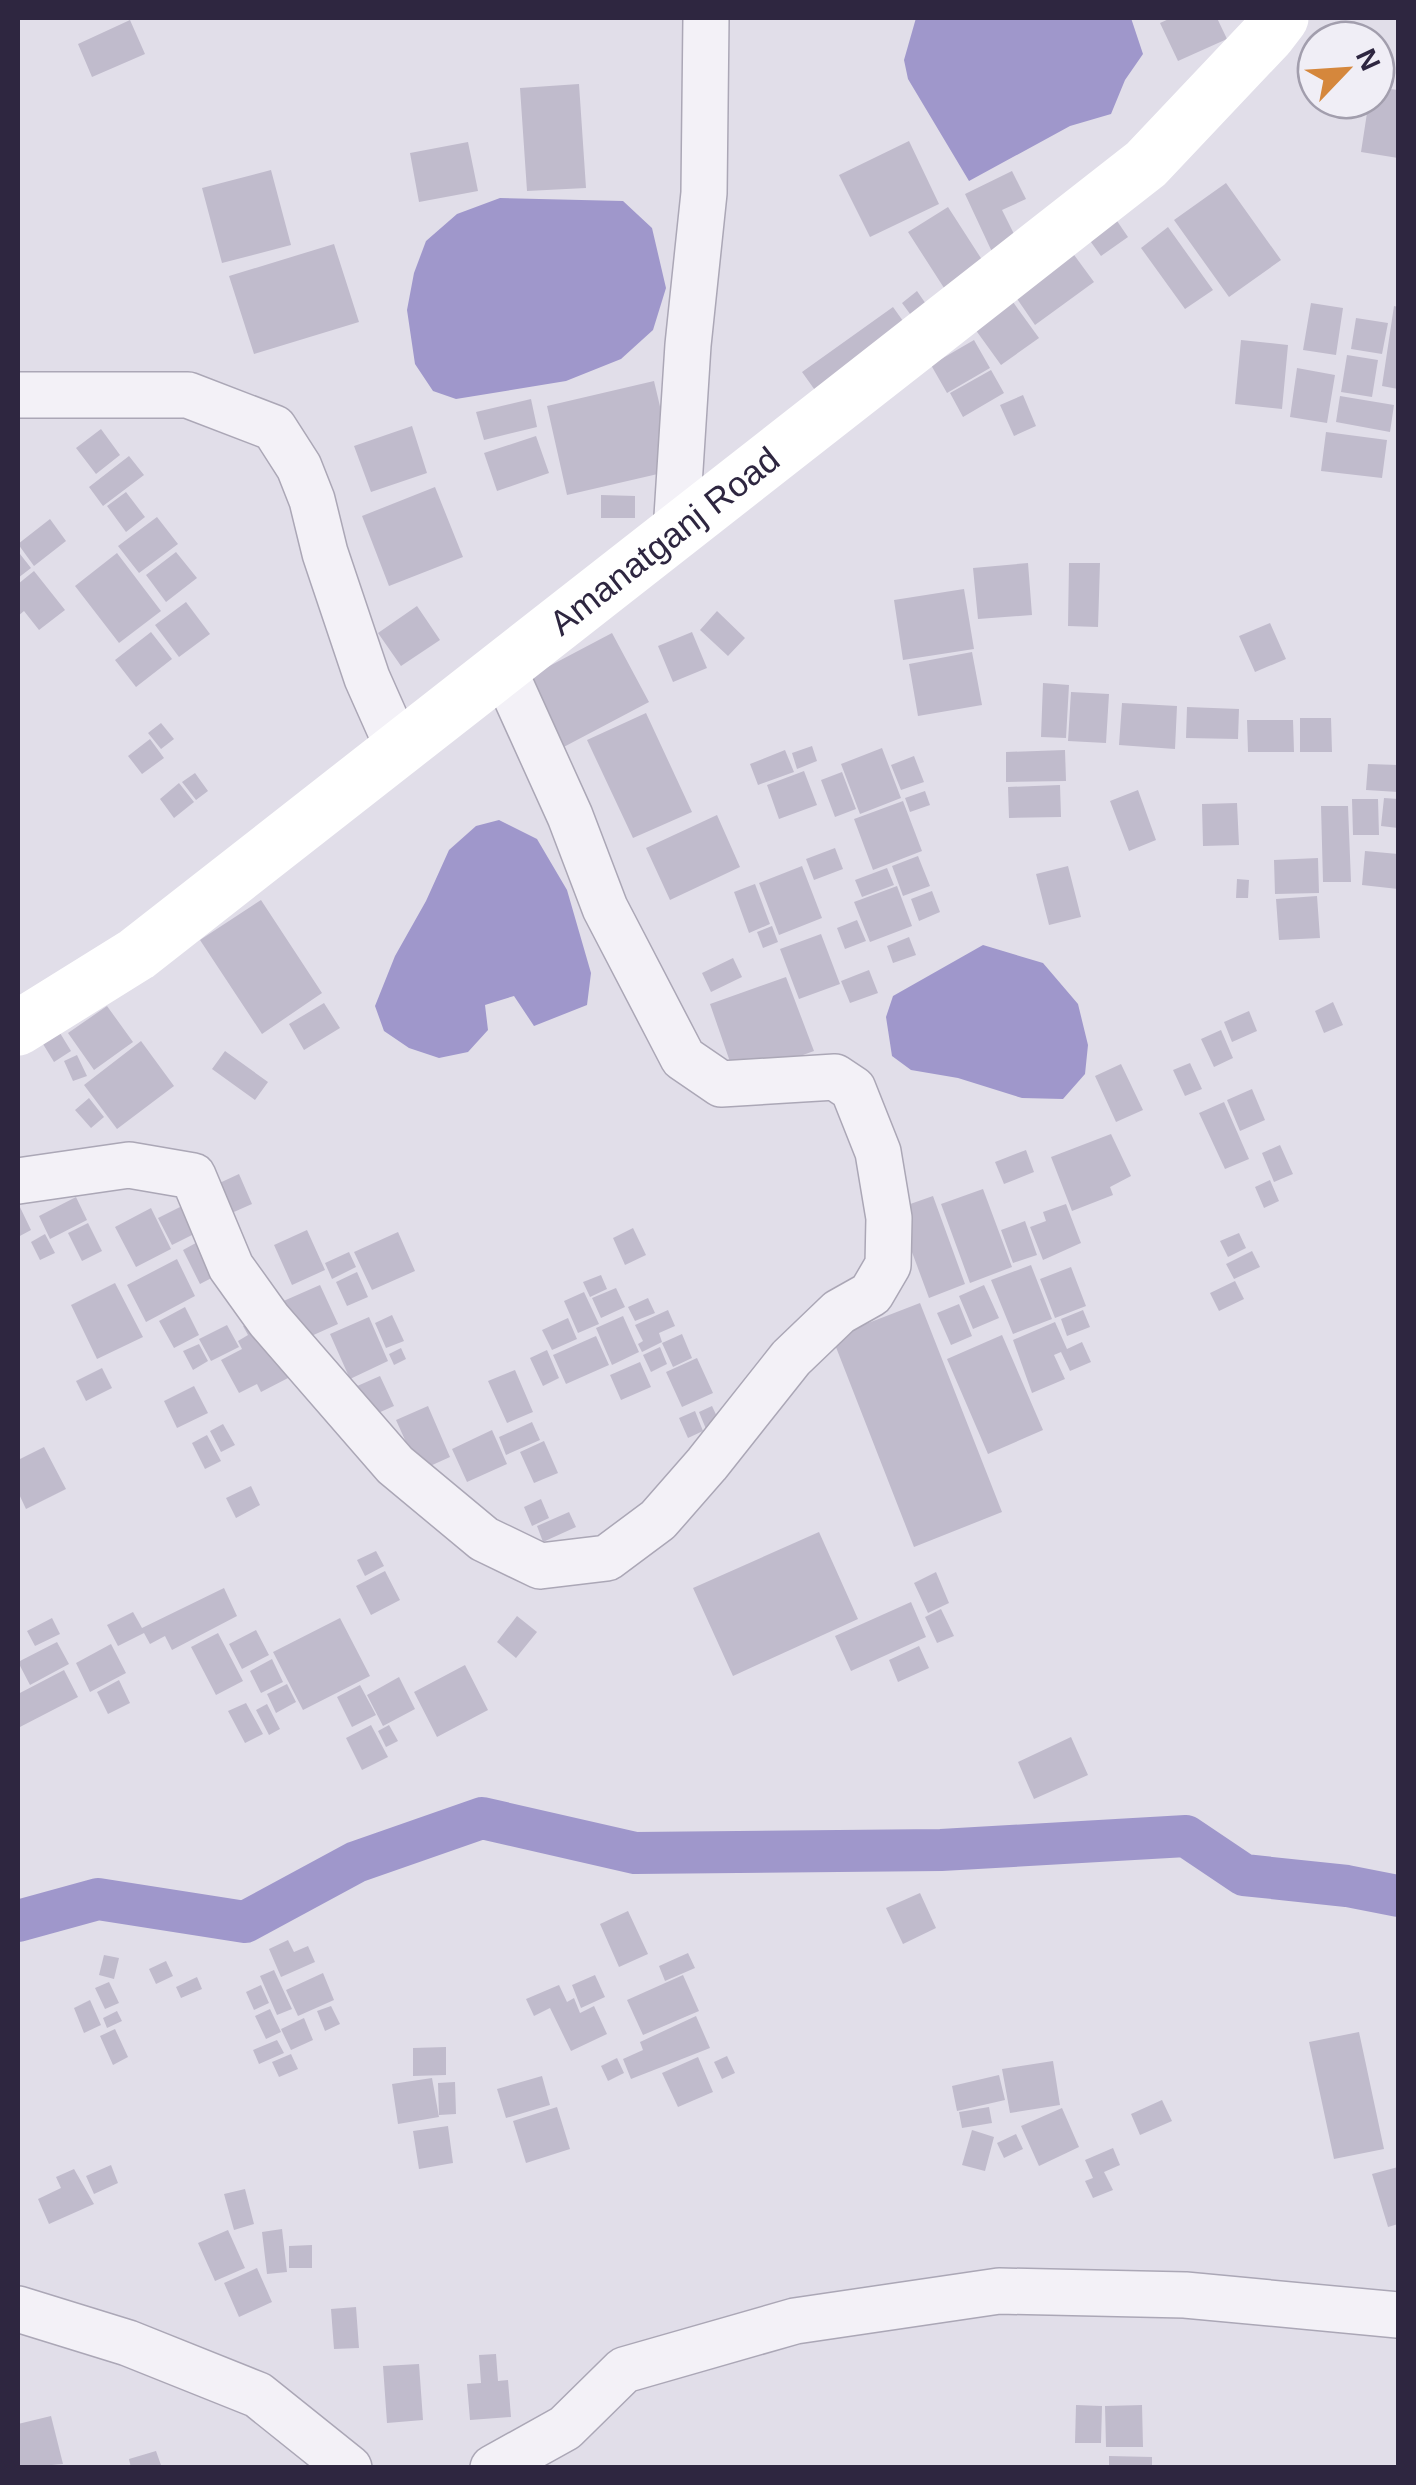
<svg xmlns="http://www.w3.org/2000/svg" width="1416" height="2485" font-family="Helvetica,sans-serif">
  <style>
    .water { fill: #9f97cb }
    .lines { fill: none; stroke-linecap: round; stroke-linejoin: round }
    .canal { stroke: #9f97cb; stroke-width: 42 }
    .building { fill: #c0bbcc }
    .minor-casing { stroke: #aba7b6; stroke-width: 48 }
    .minor { stroke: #f3f1f7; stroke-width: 45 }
    .secondary { stroke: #fff; stroke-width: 55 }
    .labels { text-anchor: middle; stroke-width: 10; stroke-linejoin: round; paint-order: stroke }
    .street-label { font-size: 35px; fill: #2e2640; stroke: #f0eef6 }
  </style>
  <rect width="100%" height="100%" fill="#e1dee9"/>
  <path class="water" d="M 916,18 L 1131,18 L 1143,54 L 1125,80 L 1111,114 L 1070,126 L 969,181 L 908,79 L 904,60 Z
    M 500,198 L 623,201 L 652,228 L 666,288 L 653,330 L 621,359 L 566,381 L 456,399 L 433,391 L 415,364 L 407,310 L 414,273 L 426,241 L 457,214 Z
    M 499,820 L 537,839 L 567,890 L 591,973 L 587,1005 L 534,1026 L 514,996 L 485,1005 L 488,1030 L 468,1052 L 439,1058 L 409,1048 L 384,1031 L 375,1006 L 395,956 L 426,901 L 449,850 L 476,826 Z
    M 983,945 L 1043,963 L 1078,1004 L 1088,1045 L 1085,1074 L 1063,1099 L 1022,1098 L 958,1078 L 911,1070 L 892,1056 L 886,1017 L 893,996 Z"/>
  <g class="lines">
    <path class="canal" d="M 18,1921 L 98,1899 L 245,1922 L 356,1862 L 482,1818 L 635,1853 L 941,1850 L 1186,1836 L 1244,1875 L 1347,1886 L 1398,1896"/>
  </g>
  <path class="building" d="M 1171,18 L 1217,18 L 1227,39 L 1178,61 L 1160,23 Z
    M 130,20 L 145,54 L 92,77 L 78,44 Z
    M 579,84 L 586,188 L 527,191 L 520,88 Z
    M 1376,87 L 1398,90 L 1398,158 L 1361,152 L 1369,100 L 1376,100 Z
    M 909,141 L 939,204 L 870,237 L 839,175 Z
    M 468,142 L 478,191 L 419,202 L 410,153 Z
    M 271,170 L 291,245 L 222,263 L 202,188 Z
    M 1012,171 L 1026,199 L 1002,210 L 1018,242 L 993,254 L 965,194 Z
    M 1226,183 L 1281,260 L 1229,297 L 1174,220 Z
    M 948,207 L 986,266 L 946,291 L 908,232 Z
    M 1115,218 L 1128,237 L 1101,256 L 1088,238 Z
    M 1168,227 L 1213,290 L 1185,309 L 1141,248 Z
    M 334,244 L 359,322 L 254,354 L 229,276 Z
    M 1069,248 L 1094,282 L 1035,325 L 1011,290 Z
    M 917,291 L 928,307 L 913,318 L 902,303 Z
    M 1013,302 L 1039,338 L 1001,365 L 975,329 Z
    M 1311,303 L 1343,308 L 1336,355 L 1303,350 Z
    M 1394,306 L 1398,307 L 1398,389 L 1382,386 Z
    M 893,307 L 908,328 L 817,393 L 802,372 Z
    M 1356,318 L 1388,323 L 1382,354 L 1351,349 Z
    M 974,340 L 990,368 L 947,393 L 931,365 Z
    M 1241,340 L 1288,345 L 1282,409 L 1235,404 Z
    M 1347,355 L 1378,360 L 1372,397 L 1341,392 Z
    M 1297,368 L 1335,375 L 1327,423 L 1290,417 Z
    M 991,370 L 1004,393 L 963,417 L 950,393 Z
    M 654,381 L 675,470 L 567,495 L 547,406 Z
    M 1023,395 L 1036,426 L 1014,436 L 1000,405 Z
    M 1340,396 L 1394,405 L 1390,432 L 1336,422 Z
    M 531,399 L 537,427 L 484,440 L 476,412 Z
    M 412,426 L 427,473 L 371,492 L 354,446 Z
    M 101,429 L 120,455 L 96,474 L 76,448 Z
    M 1326,432 L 1387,440 L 1382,478 L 1321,471 Z
    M 536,436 L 549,473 L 497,491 L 484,453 Z
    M 129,456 L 144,475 L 103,506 L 89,487 Z
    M 435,487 L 463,557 L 389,586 L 362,516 Z
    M 126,492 L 145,517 L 126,532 L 107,506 Z
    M 601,495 L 635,496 L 635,518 L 601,518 Z
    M 157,517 L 178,544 L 139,573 L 118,546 Z
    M 50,519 L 66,541 L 34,566 L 18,544 Z
    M 176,552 L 197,578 L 166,602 L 146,575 Z
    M 117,553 L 161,611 L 119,643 L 75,586 Z
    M 20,554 L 31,568 L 18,578 L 18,556 Z
    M 1028,563 L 1032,615 L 978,619 L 973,568 Z
    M 1069,563 L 1100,563 L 1098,627 L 1068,626 Z
    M 34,571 L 65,610 L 39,630 L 24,611 L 18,616 L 18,584 Z
    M 964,589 L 974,649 L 903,660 L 894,600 Z
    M 186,602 L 210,634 L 179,657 L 155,625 Z
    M 417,606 L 440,640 L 401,666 L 378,633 Z
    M 717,611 L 745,638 L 728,656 L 700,630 Z
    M 1270,623 L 1286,659 L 1255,672 L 1239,636 Z
    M 151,632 L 172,659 L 136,687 L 115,660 Z
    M 692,632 L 707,668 L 673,682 L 658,646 Z
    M 612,633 L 649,702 L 558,750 L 521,681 Z
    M 972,652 L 982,705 L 918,716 L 909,664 Z
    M 1043,683 L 1069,685 L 1066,738 L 1041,737 Z
    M 1071,692 L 1109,694 L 1106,743 L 1068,741 Z
    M 1122,703 L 1177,706 L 1175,749 L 1119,745 Z
    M 1187,707 L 1239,709 L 1238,739 L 1186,738 Z
    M 646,713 L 692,812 L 633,838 L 587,740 Z
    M 1300,718 L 1331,718 L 1332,752 L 1300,752 Z
    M 1247,720 L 1293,720 L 1294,752 L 1248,752 Z
    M 161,723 L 174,739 L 161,749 L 148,733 Z
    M 150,739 L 164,758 L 142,774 L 128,756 Z
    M 812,746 L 817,761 L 797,769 L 792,753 Z
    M 882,748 L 901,798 L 860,814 L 841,764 Z
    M 785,750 L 794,772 L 758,785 L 750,764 Z
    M 1065,750 L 1066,781 L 1006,782 L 1006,752 Z
    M 914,756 L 924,782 L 901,790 L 891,765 Z
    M 1368,764 L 1398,765 L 1398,792 L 1366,790 Z
    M 804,771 L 817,805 L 779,819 L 767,785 Z
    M 842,772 L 856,809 L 835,817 L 821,780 Z
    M 195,773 L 208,791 L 196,800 L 182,782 Z
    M 179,783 L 194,802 L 174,818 L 160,799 Z
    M 1060,785 L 1061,817 L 1009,818 L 1008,787 Z
    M 1138,790 L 1156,840 L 1129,851 L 1110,801 Z
    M 925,791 L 930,805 L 910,812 L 905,798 Z
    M 1384,798 L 1398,799 L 1398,828 L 1381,826 Z
    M 1352,799 L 1378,799 L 1379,835 L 1353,835 Z
    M 903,801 L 922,851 L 873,870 L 854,819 Z
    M 1237,803 L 1239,845 L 1203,846 L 1202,804 Z
    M 1321,806 L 1348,806 L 1351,882 L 1323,882 Z
    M 717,815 L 740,867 L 670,900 L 646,848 Z
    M 835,848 L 843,869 L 814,880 L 806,859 Z
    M 1365,851 L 1398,854 L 1398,889 L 1362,885 Z
    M 918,856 L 930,886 L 903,896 L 892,866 Z
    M 1318,858 L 1319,893 L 1275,894 L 1274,860 Z
    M 802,866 L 822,918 L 779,935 L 759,883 Z
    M 1068,866 L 1081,917 L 1049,925 L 1036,874 Z
    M 887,868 L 894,885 L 862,897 L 855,880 Z
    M 1237,879 L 1249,880 L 1248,898 L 1236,898 Z
    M 755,884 L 770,924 L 749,933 L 734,892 Z
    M 897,886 L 912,926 L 870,942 L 854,902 Z
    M 932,891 L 940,912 L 919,921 L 911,899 Z
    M 1317,896 L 1320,938 L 1279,940 L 1276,899 Z
    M 261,900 L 322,993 L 262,1034 L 200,940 Z
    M 857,920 L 866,941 L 845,949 L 837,928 Z
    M 772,926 L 778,942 L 763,948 L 757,932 Z
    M 821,934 L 840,984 L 799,999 L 780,949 Z
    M 909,937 L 916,955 L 893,963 L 887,946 Z
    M 733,958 L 742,977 L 711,992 L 702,973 Z
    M 869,970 L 878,993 L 850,1003 L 841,981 Z
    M 786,977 L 814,1051 L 736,1079 L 710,1004 Z
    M 1333,1002 L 1343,1025 L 1324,1033 L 1315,1011 Z
    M 324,1003 L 340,1028 L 304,1050 L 289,1024 Z
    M 107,1006 L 133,1042 L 94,1070 L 68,1033 Z
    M 1249,1011 L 1257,1031 L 1232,1042 L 1224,1022 Z
    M 1221,1030 L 1233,1058 L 1214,1067 L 1201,1039 Z
    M 60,1033 L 71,1051 L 54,1062 L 43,1044 Z
    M 141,1041 L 174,1086 L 117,1129 L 84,1085 Z
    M 225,1051 L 268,1082 L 255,1100 L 212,1069 Z
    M 77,1055 L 87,1076 L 73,1081 L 64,1061 Z
    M 1190,1063 L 1202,1089 L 1185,1096 L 1173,1070 Z
    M 1121,1064 L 1143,1110 L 1116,1122 L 1095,1076 Z
    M 1252,1089 L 1265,1120 L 1240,1131 L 1227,1100 Z
    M 89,1098 L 104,1117 L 91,1128 L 75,1110 Z
    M 1224,1102 L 1249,1159 L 1225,1169 L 1199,1113 Z
    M 1111,1134 L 1131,1176 L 1110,1187 L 1113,1195 L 1072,1211 L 1051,1157 Z
    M 1280,1145 L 1293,1174 L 1274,1182 L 1262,1153 Z
    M 1026,1150 L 1034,1172 L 1004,1184 L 995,1162 Z
    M 239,1174 L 252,1204 L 227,1215 L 213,1186 Z
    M 1270,1180 L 1279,1201 L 1264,1208 L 1255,1187 Z
    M 983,1189 L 1012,1267 L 970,1283 L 941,1204 Z
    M 933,1196 L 965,1284 L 929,1298 L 896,1209 Z
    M 76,1197 L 87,1220 L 50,1239 L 39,1216 Z
    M 18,1203 L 31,1230 L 18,1237 Z
    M 1066,1204 L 1081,1243 L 1043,1260 L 1030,1227 L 1046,1221 L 1043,1212 Z
    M 184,1205 L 198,1232 L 172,1245 L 158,1218 Z
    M 151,1208 L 171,1249 L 136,1267 L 115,1227 Z
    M 1025,1221 L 1037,1255 L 1013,1263 L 1001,1230 Z
    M 88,1223 L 102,1251 L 82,1261 L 68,1233 Z
    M 633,1228 L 646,1255 L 625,1265 L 613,1238 Z
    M 307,1230 L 325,1270 L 292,1285 L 274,1245 Z
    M 398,1232 L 415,1271 L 372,1290 L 354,1252 Z
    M 1239,1233 L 1246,1248 L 1228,1257 L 1220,1241 Z
    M 45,1234 L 55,1253 L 40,1260 L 31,1242 Z
    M 205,1238 L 223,1272 L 200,1284 L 183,1250 Z
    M 1252,1251 L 1260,1267 L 1234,1279 L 1226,1264 Z
    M 349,1252 L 356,1267 L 332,1279 L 325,1263 Z
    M 177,1259 L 195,1296 L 146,1322 L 127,1285 Z
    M 1031,1265 L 1052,1319 L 1013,1334 L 991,1280 Z
    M 1071,1267 L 1086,1306 L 1055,1318 L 1040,1279 Z
    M 357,1272 L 368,1297 L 347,1306 L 336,1282 Z
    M 601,1275 L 607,1289 L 590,1297 L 583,1282 Z
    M 1235,1281 L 1244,1299 L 1219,1311 L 1210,1293 Z
    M 115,1283 L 143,1337 L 97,1359 L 71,1305 Z
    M 320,1285 L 338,1324 L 298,1342 L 279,1303 Z
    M 984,1285 L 999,1318 L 973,1329 L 959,1296 Z
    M 616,1288 L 625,1307 L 601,1318 L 592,1298 Z
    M 584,1292 L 599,1324 L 578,1333 L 564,1301 Z
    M 648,1298 L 655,1313 L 635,1321 L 628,1307 Z
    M 920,1303 L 1002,1512 L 914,1547 L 832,1337 Z
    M 959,1304 L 972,1336 L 951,1345 L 937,1313 Z
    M 185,1307 L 199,1335 L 174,1348 L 159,1321 Z
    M 668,1310 L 675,1326 L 659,1333 L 662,1342 L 642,1352 L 638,1344 L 643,1341 L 635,1325 Z
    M 1083,1310 L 1090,1327 L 1067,1336 L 1061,1319 Z
    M 392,1315 L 404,1341 L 386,1348 L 375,1323 Z
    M 623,1316 L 639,1352 L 612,1365 L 596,1328 Z
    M 369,1317 L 388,1361 L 350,1379 L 330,1334 Z
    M 568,1318 L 577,1339 L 552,1350 L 542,1330 Z
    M 1055,1322 L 1067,1349 L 1082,1342 L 1091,1362 L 1070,1371 L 1061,1352 L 1054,1355 L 1065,1379 L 1032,1393 L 1013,1340 Z
    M 251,1323 L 290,1377 L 261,1392 L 257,1384 L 239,1393 L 221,1360 L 242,1349 L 238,1341 L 248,1335 L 243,1326 Z
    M 227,1325 L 239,1347 L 211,1361 L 199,1339 Z
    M 682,1334 L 692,1358 L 673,1367 L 662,1343 Z
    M 1002,1335 L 1043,1430 L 988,1454 L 947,1359 Z
    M 596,1336 L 609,1365 L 566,1384 L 553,1355 Z
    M 199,1344 L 208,1361 L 193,1370 L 183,1351 Z
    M 660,1347 L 667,1364 L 651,1372 L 643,1355 Z
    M 401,1348 L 406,1359 L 394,1365 L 389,1354 Z
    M 547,1350 L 559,1378 L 543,1386 L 530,1358 Z
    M 697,1358 L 713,1393 L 682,1407 L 666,1372 Z
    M 640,1362 L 651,1387 L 621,1400 L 610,1375 Z
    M 102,1368 L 112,1388 L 86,1401 L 76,1381 Z
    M 515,1370 L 533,1412 L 507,1423 L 488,1381 Z
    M 380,1376 L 394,1406 L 369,1417 L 355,1387 Z
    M 194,1386 L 208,1413 L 177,1428 L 164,1401 Z
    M 428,1406 L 450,1457 L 419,1471 L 396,1420 Z
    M 712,1406 L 720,1423 L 706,1429 L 699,1412 Z
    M 695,1411 L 703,1431 L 688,1438 L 679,1418 Z
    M 532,1422 L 540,1440 L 506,1455 L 499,1437 Z
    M 223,1424 L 235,1445 L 221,1452 L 210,1431 Z
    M 492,1430 L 507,1464 L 467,1482 L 452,1449 Z
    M 207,1435 L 221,1461 L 205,1469 L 192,1443 Z
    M 544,1441 L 558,1473 L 534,1483 L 520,1452 Z
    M 44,1447 L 66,1489 L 26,1509 L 18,1492 L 18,1460 Z
    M 251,1486 L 260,1505 L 236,1518 L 226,1498 Z
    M 541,1499 L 549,1518 L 532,1526 L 524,1507 Z
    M 569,1512 L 576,1527 L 543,1542 L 537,1526 Z
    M 819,1532 L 858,1619 L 733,1676 L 693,1588 Z
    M 376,1551 L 384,1566 L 365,1576 L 357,1560 Z
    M 385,1571 L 400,1600 L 371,1615 L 356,1586 Z
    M 936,1572 L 949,1603 L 928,1613 L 914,1583 Z
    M 224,1588 L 237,1616 L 172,1650 L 165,1636 L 150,1644 L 144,1633 L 118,1646 L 107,1625 L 133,1612 L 142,1628 Z
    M 911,1602 L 926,1637 L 851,1671 L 835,1636 Z
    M 941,1609 L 954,1636 L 937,1643 L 925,1617 Z
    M 517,1616 L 537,1632 L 516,1658 L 497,1642 Z
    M 52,1618 L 60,1634 L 35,1646 L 27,1631 Z
    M 340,1618 L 370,1676 L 303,1710 L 273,1652 Z
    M 256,1630 L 269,1655 L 242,1669 L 229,1644 Z
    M 218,1633 L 243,1681 L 216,1695 L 191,1647 Z
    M 57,1642 L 69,1664 L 30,1685 L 18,1662 Z
    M 111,1644 L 126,1673 L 90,1692 L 76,1663 Z
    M 919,1646 L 929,1668 L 898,1682 L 889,1660 Z
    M 272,1659 L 283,1682 L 261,1693 L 250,1671 Z
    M 465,1665 L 488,1710 L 437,1737 L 414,1692 Z
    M 64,1670 L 78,1697 L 18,1728 L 18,1694 Z
    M 399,1677 L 415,1709 L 383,1726 L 367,1695 Z
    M 119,1680 L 130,1703 L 108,1714 L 97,1692 Z
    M 287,1684 L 296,1702 L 276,1713 L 267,1694 Z
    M 360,1685 L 376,1715 L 352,1727 L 337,1697 Z
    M 246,1703 L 263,1734 L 245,1743 L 228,1711 Z
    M 267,1704 L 280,1729 L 269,1735 L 256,1710 Z
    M 371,1725 L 388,1757 L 362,1770 L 346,1738 Z
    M 389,1725 L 398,1741 L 386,1747 L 378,1731 Z
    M 1071,1737 L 1088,1775 L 1034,1799 L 1018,1762 Z
    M 920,1893 L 936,1928 L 903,1944 L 886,1908 Z
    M 628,1911 L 648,1954 L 619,1967 L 600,1924 Z
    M 288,1940 L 294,1952 L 308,1946 L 315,1962 L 281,1977 L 269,1949 Z
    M 688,1953 L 695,1968 L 665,1981 L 659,1966 Z
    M 104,1955 L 119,1958 L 114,1979 L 99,1975 Z
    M 166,1961 L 173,1976 L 156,1984 L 149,1969 Z
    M 274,1970 L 292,2009 L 277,2015 L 260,1976 Z
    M 323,1973 L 334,2000 L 298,2016 L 286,1990 Z
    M 595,1975 L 605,1997 L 581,2008 L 572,1985 Z
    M 683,1975 L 699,2011 L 643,2035 L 627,2000 Z
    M 197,1977 L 202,1989 L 181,1998 L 176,1987 Z
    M 109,1982 L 119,2003 L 105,2009 L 95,1988 Z
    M 261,1985 L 269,2003 L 254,2010 L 246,1992 Z
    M 559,1985 L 567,2002 L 574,1998 L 580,2013 L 594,2006 L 607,2034 L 571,2051 L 550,2008 L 534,2016 L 526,1999 Z
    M 90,2000 L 101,2025 L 84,2033 L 74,2008 Z
    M 331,2006 L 340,2024 L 325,2031 L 317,2011 Z
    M 270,2009 L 281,2032 L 266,2039 L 255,2016 Z
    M 117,2011 L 122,2021 L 107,2028 L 103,2018 Z
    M 696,2016 L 710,2048 L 631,2079 L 623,2059 L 643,2050 L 640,2042 Z
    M 304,2018 L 313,2040 L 291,2050 L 281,2029 Z
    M 115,2029 L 128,2057 L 113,2065 L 100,2036 Z
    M 1359,2032 L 1384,2149 L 1334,2159 L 1309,2042 Z
    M 277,2040 L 284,2053 L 259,2064 L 253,2050 Z
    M 446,2047 L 446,2075 L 413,2076 L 413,2048 Z
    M 291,2054 L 298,2069 L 279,2077 L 272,2062 Z
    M 727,2056 L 735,2073 L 722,2079 L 714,2062 Z
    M 698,2057 L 713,2092 L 678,2107 L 662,2073 Z
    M 617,2058 L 624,2073 L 608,2081 L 601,2066 Z
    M 1053,2061 L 1060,2105 L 1010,2113 L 1002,2069 Z
    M 999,2075 L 1005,2100 L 957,2111 L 952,2086 Z
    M 542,2076 L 550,2105 L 506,2118 L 497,2089 Z
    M 432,2078 L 439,2117 L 398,2124 L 392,2084 Z
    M 455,2082 L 456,2114 L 439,2115 L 438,2083 Z
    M 1162,2100 L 1172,2121 L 1140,2135 L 1131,2114 Z
    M 557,2107 L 570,2149 L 526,2163 L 513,2121 Z
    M 989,2107 L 992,2123 L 962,2128 L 959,2112 Z
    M 1062,2108 L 1079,2147 L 1039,2166 L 1021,2126 Z
    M 448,2126 L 453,2163 L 419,2169 L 413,2131 Z
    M 972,2130 L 994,2137 L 985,2171 L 962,2165 Z
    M 1016,2134 L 1023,2149 L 1004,2158 L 997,2143 Z
    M 1113,2148 L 1120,2165 L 1104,2172 L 1113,2190 L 1093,2198 L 1085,2181 L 1093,2178 L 1085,2160 Z
    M 111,2165 L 118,2183 L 94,2194 L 86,2176 Z
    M 1398,2167 L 1398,2224 L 1388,2227 L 1372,2174 Z
    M 74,2169 L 94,2204 L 49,2224 L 38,2199 L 61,2188 L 56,2177 Z
    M 245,2189 L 254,2224 L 234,2230 L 224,2194 Z
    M 282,2229 L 287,2272 L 267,2274 L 262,2232 Z
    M 228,2230 L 245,2268 L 215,2281 L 198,2243 Z
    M 312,2245 L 312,2268 L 289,2268 L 289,2246 Z
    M 257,2268 L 272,2302 L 239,2317 L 224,2283 Z
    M 356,2307 L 359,2348 L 334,2349 L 331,2309 Z
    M 496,2354 L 498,2381 L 508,2380 L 511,2417 L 470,2420 L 467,2384 L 481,2383 L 479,2355 Z
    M 419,2364 L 423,2420 L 387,2423 L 383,2366 Z
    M 1076,2405 L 1102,2406 L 1101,2443 L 1075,2443 Z
    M 1142,2405 L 1143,2447 L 1106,2447 L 1105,2406 Z
    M 51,2416 L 63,2464 L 18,2468 L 18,2424 Z
    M 156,2451 L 162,2468 L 131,2468 L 129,2459 Z
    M 1109,2456 L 1152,2457 L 1152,2468 L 1109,2468 Z"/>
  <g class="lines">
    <defs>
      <path id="minor" d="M 18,395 L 188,395 L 274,428 L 299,467 L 312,500 L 325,553 L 367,678 L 399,750
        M 676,532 L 688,345 L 704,193 L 706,18
        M 18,1181 L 129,1165 L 193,1176 L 231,1267 L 269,1320 L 395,1465 L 484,1539 L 540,1566 L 607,1558 L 658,1520 L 707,1464 L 791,1358 L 839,1312 L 871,1294 L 888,1265 L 889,1218 L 878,1152 L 853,1089 L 835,1077 L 721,1084 L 683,1058 L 605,908 L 570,816 L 503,668
        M 18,2309 L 128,2343 L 258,2395 L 349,2468
        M 493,2468 L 565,2428 L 624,2370 L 795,2321 L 999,2291 L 1185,2295 L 1398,2315"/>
    </defs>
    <use href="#minor" class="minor-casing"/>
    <use href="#minor" class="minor"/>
    <path class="secondary" id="s1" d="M 18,1028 L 137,954 L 1146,164 L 1268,35 L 1281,18"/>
  </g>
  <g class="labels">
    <g class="street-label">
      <text dy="12" stroke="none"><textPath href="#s1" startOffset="810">Amanatganj Road</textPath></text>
    </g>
  </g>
  <rect width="1416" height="2485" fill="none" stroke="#2e2640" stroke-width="40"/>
  <g transform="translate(1346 70) rotate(65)"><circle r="48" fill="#f0eef6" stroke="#a29ead" stroke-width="2.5"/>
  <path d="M0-8L18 38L0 25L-18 38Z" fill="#d5873c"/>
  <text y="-15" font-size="28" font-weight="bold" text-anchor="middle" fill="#2e2640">N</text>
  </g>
</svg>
